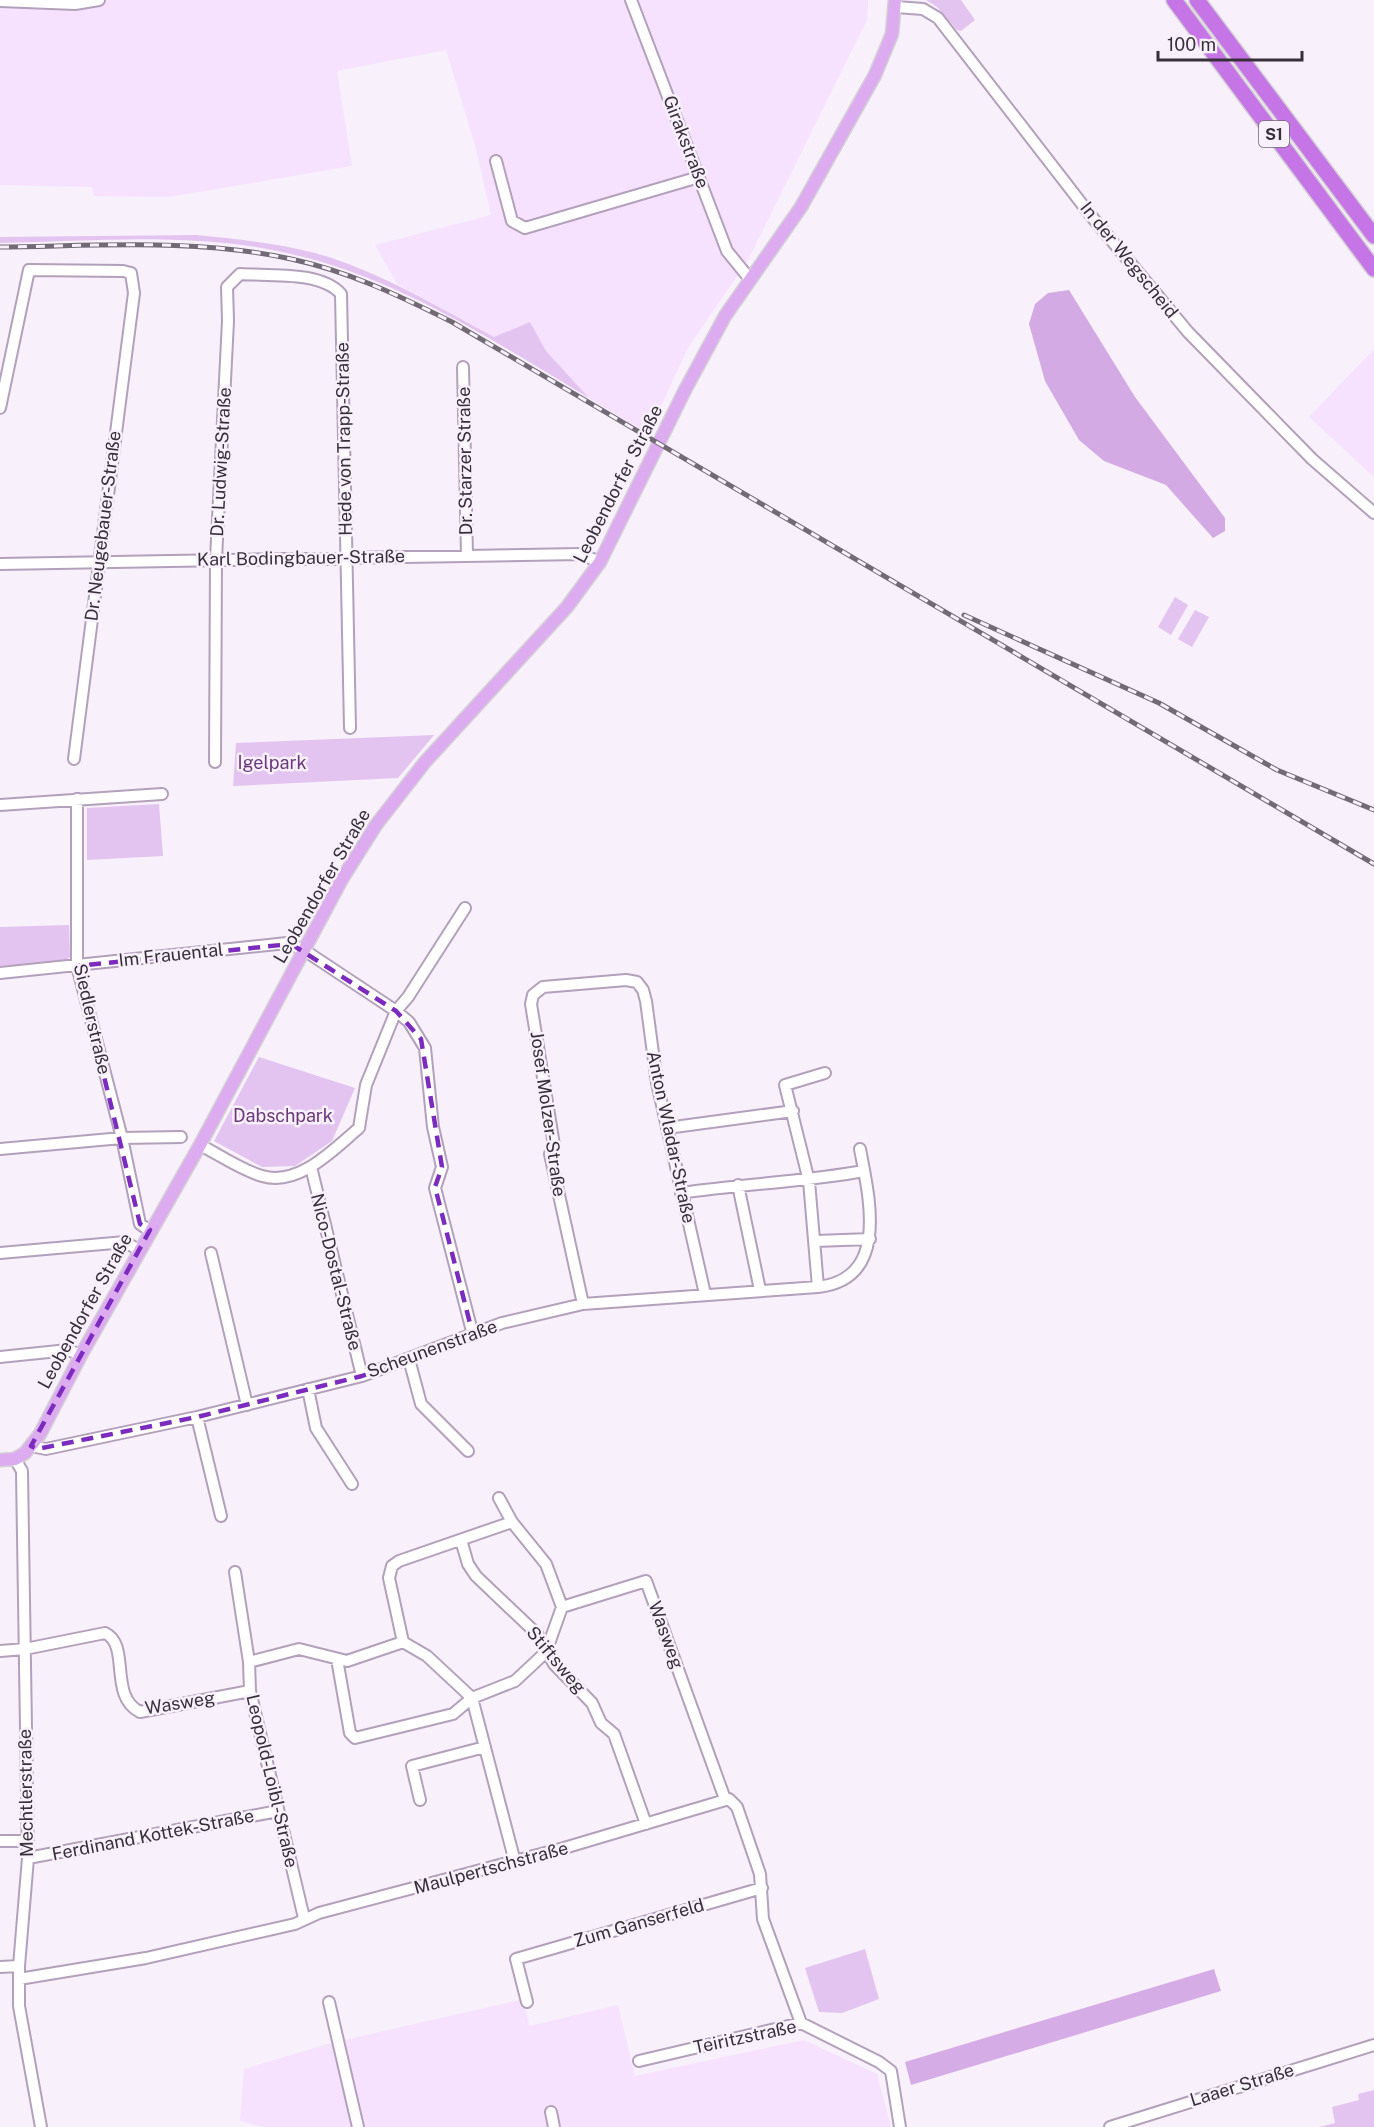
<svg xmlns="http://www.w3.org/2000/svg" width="1374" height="2127" font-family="'Public Sans',sans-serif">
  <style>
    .built { fill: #f6e2ff }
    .green { fill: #e3c4f0 }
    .forest { fill: #d5ace6 }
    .water { fill: #d3aae4 }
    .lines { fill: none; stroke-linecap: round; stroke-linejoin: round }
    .minor-casing { stroke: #b3a0bb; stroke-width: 14 }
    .major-casing { stroke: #d3d1d4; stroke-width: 15 }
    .highway-casing { stroke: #d3d1d4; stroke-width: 18 }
    .minor { stroke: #fff; stroke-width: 10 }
    .major { stroke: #ddacf0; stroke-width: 12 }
    .highway { stroke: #c675e6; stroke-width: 15 }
    .rail-casing { stroke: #726a75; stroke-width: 5 }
    .rail { stroke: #f8f0fb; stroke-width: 3; stroke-dasharray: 9; stroke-linecap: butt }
    .marked { fill: none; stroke: #7b2cbf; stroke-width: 4.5; stroke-dasharray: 12 8; stroke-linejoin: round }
    .labels { text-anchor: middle; stroke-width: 5; stroke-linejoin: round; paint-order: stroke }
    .shield { fill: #f8f0fb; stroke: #716974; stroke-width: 1.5 }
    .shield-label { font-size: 16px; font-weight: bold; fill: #372f3a }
    .street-label { font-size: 18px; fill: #372f3a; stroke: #f8f0fb }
    .park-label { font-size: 18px; fill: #6a387d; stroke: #f8f0fb }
  </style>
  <rect width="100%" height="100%" fill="#f8f0fb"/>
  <path class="built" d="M 0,0 L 868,0 L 868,5 L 867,20 L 748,260 L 689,346 L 648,434 L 589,398 L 546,351 L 530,322 L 494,337 L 397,284 L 375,245 L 491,215 L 475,145 L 446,50 L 337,71 L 352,166 L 169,197 L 94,196 L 92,187 L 0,185 Z
    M 1374,349 L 1374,477 L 1309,417 Z
    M 524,1999 L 529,2026 L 618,2005 L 635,2076 L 804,2040 L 877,2074 L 891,2127 L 263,2127 L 240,2121 L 244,2069 L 331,2043 Z"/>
  <path class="green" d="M 926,0 L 961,0 L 975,20 L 961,31 L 957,30 L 937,7 Z
    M 196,235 C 236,239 276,243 315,253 C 379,271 436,306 494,337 L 530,322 L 546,351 L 589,398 C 495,342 402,280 295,255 C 199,231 98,241 0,243 L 0,237 Z
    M 1175,597 L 1188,605 L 1171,635 L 1158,627 Z
    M 1195,610 L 1209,617 L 1192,647 L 1178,639 Z
    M 434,735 L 398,778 L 233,786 L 236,743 Z
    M 159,804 L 163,856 L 87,860 L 87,808 Z
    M 69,925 L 70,957 L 65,962 L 0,966 L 0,927 Z
    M 259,1057 L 355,1088 L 332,1141 L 295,1166 L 262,1167 L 214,1141 Z
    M 865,1949 L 879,1999 L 842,2013 L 819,2012 L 805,1968 Z
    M 1374,2090 L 1374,2127 L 1319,2127 L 1335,2123 L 1332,2107 L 1359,2100 L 1358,2094 Z"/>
  <path class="forest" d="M 1214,1969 L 1221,1991 L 911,2085 L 905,2062 Z"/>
  <path class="water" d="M 1069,290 L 1135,397 L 1225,518 L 1225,531 L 1213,538 L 1166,485 L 1104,461 L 1079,440 L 1045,381 L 1029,324 L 1035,304 L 1048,293 Z"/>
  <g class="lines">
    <defs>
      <path id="minor" d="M 631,0 L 727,251 L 749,278
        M 0,1 L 75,4 L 99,0
        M 896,7 L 923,9 L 938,18 L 1092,217 L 1188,332 L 1312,459 L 1374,513
        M 496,161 L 512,221 L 525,228 L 699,177
        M 463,367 L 467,555
        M 0,408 L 29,270 L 123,271 L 131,273 L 134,293 L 74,759
        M 0,564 L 580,554 L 600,562
        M 215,762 L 216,559 L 228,321 L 227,287 L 240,274 C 269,276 321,271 341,294 L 350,728
        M 77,799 L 77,966 L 122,1138 L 140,1224 L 150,1231
        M 0,805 L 162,794
        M 0,973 L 287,943 L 304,950 L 396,1011 L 409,1022 L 425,1048 L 433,1127 L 442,1167 L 435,1188 L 473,1335
        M 667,1128 L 793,1111
        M 200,1145 C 220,1155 241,1170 262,1176 C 299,1187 334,1149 359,1128 L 366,1085 L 396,1011 L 408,997 L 465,908
        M 0,1149 L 122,1138 L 181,1137
        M 311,1167 L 362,1376
        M 738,1185 L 760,1290
        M 681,1193 C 742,1184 803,1182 864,1171
        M 816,1241 L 870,1239
        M 0,1253 L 125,1242 L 139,1250
        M 211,1253 L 247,1405
        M 818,1287 L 809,1181 L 785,1085 L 825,1073
        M 583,1304 L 550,1154 L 554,1145 L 531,1004 L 533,995 L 543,987 L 626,980 L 637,982 L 643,990 L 646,1001 L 657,1083 L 705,1294
        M 0,1357 L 68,1350 L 81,1355
        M 409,1359 L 421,1404 L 468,1451
        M 308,1389 L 316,1428 L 352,1484
        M 197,1417 L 221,1516
        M 31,1446 L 46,1449 L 197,1417 L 362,1376 L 502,1323 L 583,1304 L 818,1287 C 890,1279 869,1197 860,1149
        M 15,1459 L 22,1471 L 28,1858 L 19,1966 L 19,2006 L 41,2127
        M 499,1498 L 512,1522 L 546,1564 L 562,1607
        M 461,1540 L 468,1564 L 476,1576 L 537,1634 L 554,1664 L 592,1703 L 601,1723 L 614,1734 L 646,1824
        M 235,1572 L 249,1662 L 250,1691 L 304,1918
        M 403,1642 L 427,1656 L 472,1698 L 515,1862
        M 403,1642 L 389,1578 L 392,1566 L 399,1561 L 512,1522
        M 0,1651 L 25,1649 L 105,1633 C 131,1645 108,1696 140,1712 L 250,1691
        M 337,1659 L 350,1733 L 355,1738 L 453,1714 L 472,1698 L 515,1681 L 546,1652 L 562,1607 L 646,1581 L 725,1799
        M 249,1662 L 299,1649 L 347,1661 L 403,1642
        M 420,1800 L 412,1766 L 485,1747
        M 0,1841 L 27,1841
        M 28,1858 L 278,1811
        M 0,1967 L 19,1966
        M 19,1979 L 146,1958 L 295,1924 L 319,1913 L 564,1848 L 729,1799 L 737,1807 L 760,1874 L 763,1919 L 801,2023
        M 329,2002 L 358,2127
        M 527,2002 L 516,1959 L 762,1888
        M 639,2061 L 801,2023 L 879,2062 L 891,2071 L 900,2127
        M 551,2112 L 554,2127
        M 1110,2127 L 1374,2045"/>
      <path id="major" d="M 0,1460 L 15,1459 L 25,1453 L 40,1434 L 81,1355 L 200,1145 L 342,879 L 376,825 L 425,762 L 567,607 L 600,562 L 685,390 L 725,316 L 801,207 L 875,75 L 892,34 L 895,0"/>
      <path id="highway" d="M 1174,0 L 1374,269
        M 1197,0 L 1374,236"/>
    </defs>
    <use href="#minor" class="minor-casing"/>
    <use href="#major" class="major-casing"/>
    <use href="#highway" class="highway-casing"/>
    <use href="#minor" class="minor"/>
    <use href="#major" class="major"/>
    <use href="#highway" class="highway"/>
    <defs>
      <path id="rail" d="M 0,247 C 97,246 196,238 291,259 C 348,271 400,296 452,322 L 1374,864
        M 964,615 L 1159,703 L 1277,770 L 1374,810"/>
    </defs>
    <use href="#rail" class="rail-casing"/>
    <use href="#rail" class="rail"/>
  </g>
  <path class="marked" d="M 291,944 L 396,1011 L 421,1039 L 442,1167 L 435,1187 L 473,1335 L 362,1376 L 197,1417 L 37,1449 L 31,1446 L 150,1230 L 140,1224 L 77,966 Z"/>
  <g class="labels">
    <rect class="shield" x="1259" y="121" width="30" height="26" rx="4.5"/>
    <g class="shield-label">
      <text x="1274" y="140">S1</text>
    </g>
    <g class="street-label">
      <text transform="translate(686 142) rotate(69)" y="6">Girakstraße</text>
      <text transform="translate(1129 260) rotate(51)" y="6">In der Wegscheid</text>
      <text transform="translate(344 439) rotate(-91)" y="6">Hede von Trapp-Straße</text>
      <text transform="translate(465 461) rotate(-91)" y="6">Dr. Starzer Straße</text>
      <text transform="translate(221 462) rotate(-87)" y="6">Dr. Ludwig-Straße</text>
      <text transform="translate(618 484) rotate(-63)" y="6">Leobendorfer Straße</text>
      <text transform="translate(103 526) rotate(-83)" y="6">Dr. Neugebauer-Straße</text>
      <text transform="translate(301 558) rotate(-1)" y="6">Karl Bodingbauer-Straße</text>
      <text transform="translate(322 886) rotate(-60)" y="6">Leobendorfer Straße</text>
      <text transform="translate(171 955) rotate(-6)" y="6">Im Frauental</text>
      <text transform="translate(92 1019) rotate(77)" y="6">Siedlerstraße</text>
      <text transform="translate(548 1114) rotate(82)" y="6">Josef Molzer-Straße</text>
      <text transform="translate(671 1137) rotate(78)" y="6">Anton Wladar-Straße</text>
      <text transform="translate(336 1272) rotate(76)" y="6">Nico-Dostal-Straße</text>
      <text transform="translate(85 1311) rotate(-61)" y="6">Leobendorfer Straße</text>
      <text transform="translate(432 1349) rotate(-20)" y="6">Scheunenstraße</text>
      <text transform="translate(666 1635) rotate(70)" y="6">Wasweg</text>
      <text transform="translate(556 1660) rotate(50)" y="6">Stiftsweg</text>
      <text transform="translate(180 1703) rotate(-9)" y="6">Wasweg</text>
      <text transform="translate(272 1781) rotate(77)" y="6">Leopold-Loibl-Straße</text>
      <text transform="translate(26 1793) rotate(-91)" y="6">Mechtlerstraße</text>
      <text transform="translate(153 1835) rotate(-11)" y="6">Ferdinand Kottek-Straße</text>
      <text transform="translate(491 1868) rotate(-15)" y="6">Maulpertschstraße</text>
      <text transform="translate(639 1923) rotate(-16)" y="6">Zum Ganserfeld</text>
      <text transform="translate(745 2037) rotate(-12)" y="6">Teiritzstraße</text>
      <text transform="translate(1242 2085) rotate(-17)" y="6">Laaer Straße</text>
    </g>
    <g class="park-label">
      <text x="272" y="769">Igelpark</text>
      <text x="283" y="1122">Dabschpark</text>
    </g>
  </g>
  <path d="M1158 51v9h144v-9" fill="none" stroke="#372f3a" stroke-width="3"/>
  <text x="1167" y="51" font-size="18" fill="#372f3a" stroke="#f8f0fb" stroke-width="4.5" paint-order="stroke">100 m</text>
</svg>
